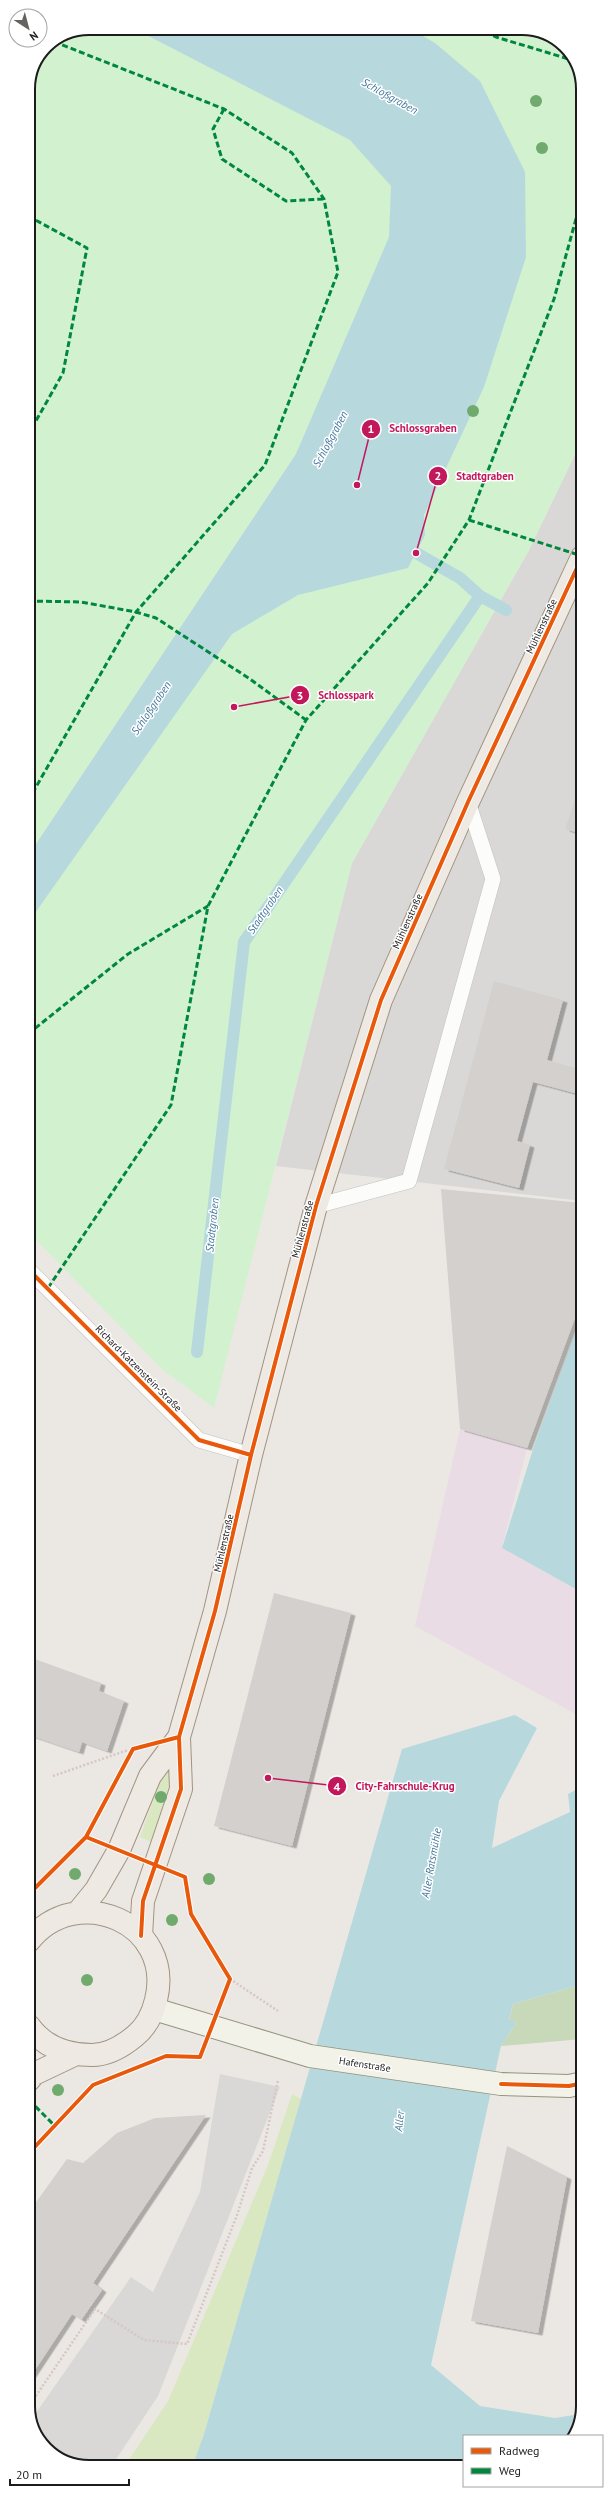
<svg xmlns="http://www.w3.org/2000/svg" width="611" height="2495" font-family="'PT Sans',sans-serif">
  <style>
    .residential { fill: #dad8d6 }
    .industrial { fill: #e9dce5 }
    .religious { fill: #d9d8d6 }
    .grass { fill: #dae8c2 }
    .forest { fill: #c8d9b9 }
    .park { fill: #d2f1cf }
    .water { fill: #b7d9de }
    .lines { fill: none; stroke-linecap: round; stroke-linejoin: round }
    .stream { stroke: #b7d9de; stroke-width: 12 }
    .building { fill: #d3d0cd; filter: url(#shadow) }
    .lane-casing { stroke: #c3c2c0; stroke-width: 16 }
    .secondary-casing { stroke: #94937d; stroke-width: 24 }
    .primary-casing { stroke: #a19381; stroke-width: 24 }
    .path { stroke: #d6c6c4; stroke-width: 2.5; stroke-dasharray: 2 2; stroke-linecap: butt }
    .lane { stroke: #fcfcfb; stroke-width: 15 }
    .secondary { stroke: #f3f2e9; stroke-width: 22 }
    .primary { stroke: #efe9e3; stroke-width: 22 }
    .quiet { stroke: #00873e; stroke-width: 3; stroke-dasharray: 6 3; stroke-linecap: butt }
    .cycleway-casing { stroke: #fff; stroke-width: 6 }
    .cycleway { stroke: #e8590c; stroke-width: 4 }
    .tree { fill: #70ab6d }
    .labels { text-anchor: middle; stroke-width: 3; stroke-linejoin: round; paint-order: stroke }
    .street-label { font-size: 10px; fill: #1c1c1c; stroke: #fff }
    .water-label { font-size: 11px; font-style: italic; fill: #43779c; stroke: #fff }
    .rim { fill: none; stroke: #1c1c1c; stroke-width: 2 }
    .leader { fill: none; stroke: #c2185b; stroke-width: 1.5 }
    .callout-dot { fill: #c2185b; stroke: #fff; stroke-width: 1.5 }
    .mark-label { font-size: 12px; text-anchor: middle; font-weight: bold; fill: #fff }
    .callout-label { font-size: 11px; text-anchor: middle; font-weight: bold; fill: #c2185b; stroke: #fff; stroke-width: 3; stroke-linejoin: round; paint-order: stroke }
  </style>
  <defs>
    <filter id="shadow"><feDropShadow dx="4.5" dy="2.5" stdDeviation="0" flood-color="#0004"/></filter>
  </defs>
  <rect width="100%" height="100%" fill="#ebe8e4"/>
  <path class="residential" d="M 582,440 L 582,1201 L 276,1166 L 352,863 L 528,552 Z"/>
  <path class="industrial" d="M 460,1429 L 527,1448 L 502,1548 L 583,1593 L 583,1718 L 415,1626 Z"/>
  <path class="religious" d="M 220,2074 L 280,2087 L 158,2396 L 111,2467 L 85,2467 L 49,2452 L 31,2420 L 131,2277 L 153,2292 L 200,2192 Z"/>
  <path class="grass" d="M 171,1768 L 174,1778 L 151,1842 L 140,1837 L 163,1774 Z
    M 292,2094 L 301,2099 L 204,2434 L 192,2467 L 124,2467 L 168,2401 L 268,2165 Z"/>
  <path class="forest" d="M 583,1984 L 583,2039 L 501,2046 L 517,2022 L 509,2021 L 513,2004 Z"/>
  <path class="park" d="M 89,28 L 530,28 L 562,43 L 582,77 L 582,440 L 528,552 L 352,863 L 214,1408 L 163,1370 L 29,1233 L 28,89 L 46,46 Z"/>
  <path class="water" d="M 133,28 L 409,28 L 435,43 L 480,81 L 525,172 L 526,257 L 484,387 L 424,515 L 425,535 L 408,568 L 298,595 L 232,634 L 28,923 L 28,856 L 296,454 L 389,237 L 391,186 L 350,140 Z
    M 582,1314 L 583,1593 L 502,1548 L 534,1446 Z
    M 515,1715 L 537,1728 L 499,1801 L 492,1848 L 570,1812 L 568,1794 L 583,1786 L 583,1984 L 513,2004 L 509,2020 L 517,2022 L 501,2046 L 431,2365 L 480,2406 L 555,2418 L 580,2414 L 572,2436 L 464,2436 L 464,2466 L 192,2467 L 204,2434 L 402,1749 Z"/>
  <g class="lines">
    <path class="stream" d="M 402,545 L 460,578 L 480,596 L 506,610
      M 197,1352 L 244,942 L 480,596"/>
  </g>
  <path class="building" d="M 582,779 L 582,834 L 565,829 Z
    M 494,981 L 563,1000 L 547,1060 L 582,1070 L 582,1095 L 533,1082 L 517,1141 L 530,1145 L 519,1188 L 444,1169 Z
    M 582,1125 L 582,1144 L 577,1142 Z
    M 441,1189 L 582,1203 L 582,1299 L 527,1448 L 460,1429 Z
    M 274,1593 L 351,1613 L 292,1846 L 214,1826 Z
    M 29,1657 L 101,1683 L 99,1691 L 124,1701 L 107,1751 L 82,1742 L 79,1752 L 29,1735 Z
    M 206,2115 L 93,2283 L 102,2290 L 81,2320 L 72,2314 L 29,2379 L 29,2212 L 67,2159 L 83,2163 L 117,2133 L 155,2118 Z
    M 507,2146 L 567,2177 L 538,2333 L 471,2321 Z"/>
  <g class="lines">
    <defs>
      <path id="lane" d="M 316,1206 L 409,1181 L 493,879 L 468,802
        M 29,1270 L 199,1440 L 251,1455"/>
      <path id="secondary" d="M 154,2009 L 310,2056 L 501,2084 L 569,2086 L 583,2083"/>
      <path id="primary" d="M 78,1912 L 96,1890 L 119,1850 L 150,1776 L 179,1737
        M 141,1936 L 143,1901 L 181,1789 L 179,1737 L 215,1611 L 251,1455 L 316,1206 L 381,1000 L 468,802 L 582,557
        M 29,1941 C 77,1881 175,1923 156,2000 C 153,2013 146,2027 135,2036 C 123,2046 108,2055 92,2055 C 67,2055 44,2047 29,2026
        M 29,2080 L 34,2074 L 74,2055"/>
    </defs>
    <use href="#lane" class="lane-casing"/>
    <use href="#secondary" class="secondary-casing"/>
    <use href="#primary" class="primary-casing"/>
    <path class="path" d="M 53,1776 L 128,1750
      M 230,1979 L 278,2011
      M 29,2406 L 95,2309 L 144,2340 L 187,2344 L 237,2215 L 252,2168 L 263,2151 L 278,2080"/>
    <use href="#lane" class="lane"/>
    <use href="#secondary" class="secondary"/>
    <use href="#primary" class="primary"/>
    <path class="quiet" d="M 477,28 L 496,37 L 572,60
      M 224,109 L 213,129 L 222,159 L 286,201 L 324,199
      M 28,216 L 87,248 L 63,373 L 28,435
      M 469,520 L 582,556
      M 28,601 L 81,602 L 136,612 L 156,618 L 250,679 L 306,720
      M 28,801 L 136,612 L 265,465 L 338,272 L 324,199 L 292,153 L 224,109 L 55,42
      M 28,1034 L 128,954 L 208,906
      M 48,1288 L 171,1105 L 208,906 L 306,720 L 428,583 L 469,520 L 554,299 L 582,197
      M 29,2100 L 54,2125"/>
    <defs>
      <path id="cycleway" d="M 29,1270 L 199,1440 L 251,1455
        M 29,1894 L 86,1837 L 133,1749 L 179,1737
        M 141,1936 L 143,1901 L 181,1789 L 179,1737 L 215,1611 L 251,1455 L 316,1206 L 381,1000 L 468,802 L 582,557
        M 501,2084 L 569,2086 L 583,2083
        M 29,2153 L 93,2085 L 166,2056 L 200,2057 L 230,1979 L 191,1914 L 185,1877 L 86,1837"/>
    </defs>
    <use href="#cycleway" class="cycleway-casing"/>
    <use href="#cycleway" class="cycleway"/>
  </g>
  <g class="tree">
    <circle cx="536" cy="101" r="6"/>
    <circle cx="542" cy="148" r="6"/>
    <circle cx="473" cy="411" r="6"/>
    <circle cx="161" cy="1797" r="6"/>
    <circle cx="75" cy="1874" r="6"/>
    <circle cx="209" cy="1879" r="6"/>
    <circle cx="172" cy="1920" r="6"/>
    <circle cx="87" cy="1980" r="6"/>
    <circle cx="58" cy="2090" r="6"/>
  </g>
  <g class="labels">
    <g class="street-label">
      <text transform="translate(541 626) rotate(-65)" y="4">Mühlenstraße</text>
      <text transform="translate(407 921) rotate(-66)" y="4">Mühlenstraße</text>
      <text transform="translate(302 1229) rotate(-75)" y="4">Mühlenstraße</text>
      <text transform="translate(139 1368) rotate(45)" y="4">Richard-Katzenstein-Straße</text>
      <text transform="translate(223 1543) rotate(-77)" y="4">Mühlenstraße</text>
      <text transform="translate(365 2064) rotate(9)" y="4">Hafenstraße</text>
    </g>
    <g class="water-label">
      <text transform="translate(390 96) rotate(29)" y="4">Schloßgraben</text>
      <text transform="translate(330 439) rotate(-62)" y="4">Schloßgraben</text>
      <text transform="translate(151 708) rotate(-56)" y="4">Schloßgraben</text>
      <text transform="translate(265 910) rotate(-56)" y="4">Stadtgraben</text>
      <text transform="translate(212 1225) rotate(-84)" y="4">Stadtgraben</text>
      <text transform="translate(431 1863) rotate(-80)" y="4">Aller Ratsmühle</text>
      <text transform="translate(399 2121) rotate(-84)" y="4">Aller</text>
    </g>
  </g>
  <path d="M0 0H611V2495H0ZM89 35H522A54 54 0 0 1 576 89V2406A54 54 0 0 1 522 2460H89A54 54 0 0 1 35 2406V89A54 54 0 0 1 89 35Z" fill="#fff" fill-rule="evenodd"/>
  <path class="rim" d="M89 35H522A54 54 0 0 1 576 89V2406A54 54 0 0 1 522 2460H89A54 54 0 0 1 35 2406V89A54 54 0 0 1 89 35Z"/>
  <path class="leader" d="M357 485L371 429M416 553L438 476M234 707L300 695M268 1778L337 1786"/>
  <g class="callout-dot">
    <circle cx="357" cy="485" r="4"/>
    <circle cx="416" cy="553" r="4"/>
    <circle cx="234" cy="707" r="4"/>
    <circle cx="268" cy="1778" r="4"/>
    <circle cx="371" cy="429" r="10"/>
    <circle cx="438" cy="476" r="10"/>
    <circle cx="300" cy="695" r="10"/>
    <circle cx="337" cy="1786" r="10"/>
  </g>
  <g class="mark-label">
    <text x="371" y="433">1</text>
    <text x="438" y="480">2</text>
    <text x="300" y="700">3</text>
    <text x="337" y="1791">4</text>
  </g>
  <g class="callout-label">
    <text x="423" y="432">Schlossgraben</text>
    <text x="485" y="480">Stadtgraben</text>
    <text x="346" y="699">Schlosspark</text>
    <text x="405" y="1790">City-Fahrschule-Krug</text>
  </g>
  <rect x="463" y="2435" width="140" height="52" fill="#ffffff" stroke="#a4a4a4"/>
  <rect x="471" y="2448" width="20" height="6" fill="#e8590c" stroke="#a4a4a4"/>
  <text x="499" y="2455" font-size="12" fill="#1c1c1c">Radweg</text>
  <rect x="471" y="2468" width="20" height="6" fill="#00873e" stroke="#a4a4a4"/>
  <text x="499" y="2475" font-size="12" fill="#1c1c1c">Weg</text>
  <g transform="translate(28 28) rotate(144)"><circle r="19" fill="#ffffff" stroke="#a4a4a4"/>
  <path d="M0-3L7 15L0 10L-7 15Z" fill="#646362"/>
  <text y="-6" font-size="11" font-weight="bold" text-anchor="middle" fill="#1c1c1c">N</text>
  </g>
  <path d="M10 2479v6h119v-6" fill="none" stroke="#1c1c1c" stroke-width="2"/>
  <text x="16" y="2479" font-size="12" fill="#1c1c1c" stroke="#ffffff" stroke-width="3" paint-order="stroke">20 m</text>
</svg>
